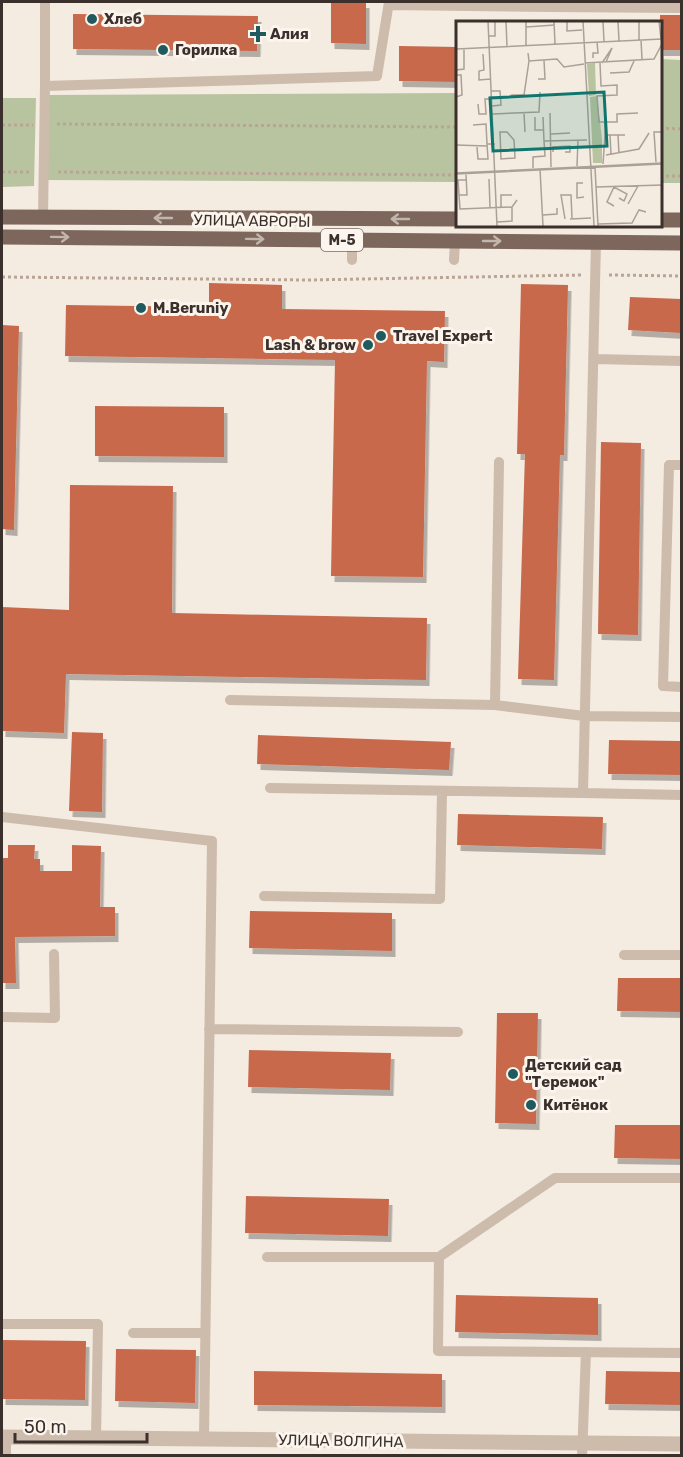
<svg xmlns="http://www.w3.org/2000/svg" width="683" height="1457" font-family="Rubik,sans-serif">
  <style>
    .green { fill: #b8c4a0 }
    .building { fill: #c8694b; filter: url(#shadow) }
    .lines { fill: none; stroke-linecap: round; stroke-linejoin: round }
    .path { stroke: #b9a596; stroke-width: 3; stroke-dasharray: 3 3; stroke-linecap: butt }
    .service { stroke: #cdbbac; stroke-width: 10 }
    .tertiary { stroke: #cdbbac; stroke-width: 15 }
    .primary { stroke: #7d675c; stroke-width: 15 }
    .oneway { stroke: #c2b5ac }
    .poi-dot { fill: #1f5a5e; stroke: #fbf5ee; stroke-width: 2 }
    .labels { text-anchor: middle; stroke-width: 6; stroke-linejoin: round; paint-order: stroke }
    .shield { fill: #fbf5ee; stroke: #756b66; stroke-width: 1.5 }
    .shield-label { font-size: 14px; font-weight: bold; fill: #3b302b }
    .poi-label { font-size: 15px; font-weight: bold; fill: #3b302b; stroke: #fbf5ee; text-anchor: start }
    .street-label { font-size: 15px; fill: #3b302b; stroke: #fbf5ee }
    .inset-road { fill: none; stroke: #aaa098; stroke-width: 1.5 }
    .view { fill: #0f766e; fill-opacity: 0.15; stroke: #0f766e; stroke-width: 3 }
    .inset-edge { fill: none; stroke: #3b302b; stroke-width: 3 }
  </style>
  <defs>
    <filter id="shadow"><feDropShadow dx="3.5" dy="6" stdDeviation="0" flood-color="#0004"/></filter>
  </defs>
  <rect width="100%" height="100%" fill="#f4ebe1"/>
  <path class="green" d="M 661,59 L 681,60 L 681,183 L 661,183 Z
    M 458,93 L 458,182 L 46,180 L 47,95 Z
    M 2,98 L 36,98 L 34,186 L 2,187 Z"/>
  <path class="building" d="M 331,2 L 366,2 L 366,44 L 331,43 Z
    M 73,14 L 258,16 L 257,51 L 73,49 Z
    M 660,15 L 681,15 L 681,50 L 660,50 Z
    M 399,46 L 458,47 L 458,82 L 399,81 Z
    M 209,283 L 282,285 L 282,309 L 445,311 L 444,362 L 427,361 L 423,577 L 331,576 L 335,360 L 65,356 L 66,305 L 209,307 Z
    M 521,284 L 568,285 L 564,455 L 560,455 L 554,680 L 518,679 L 525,454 L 517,454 Z
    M 630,297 L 681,299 L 681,333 L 628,330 Z
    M 2,325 L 19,326 L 14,530 L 2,529 Z
    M 95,406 L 224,407 L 224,457 L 95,456 Z
    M 601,442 L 641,443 L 638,635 L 598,634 Z
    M 70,485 L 173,486 L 172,613 L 427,618 L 426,680 L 66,674 L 64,733 L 2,731 L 2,607 L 69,610 Z
    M 72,732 L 103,733 L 102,812 L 69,811 Z
    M 258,735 L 451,742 L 449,770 L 257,764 Z
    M 609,740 L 681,741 L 681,775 L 608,774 Z
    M 458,814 L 603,817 L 602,849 L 457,845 Z
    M 8,845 L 35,845 L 34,859 L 40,859 L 40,871 L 72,871 L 72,845 L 101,846 L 100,907 L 115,907 L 115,936 L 15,937 L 16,983 L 2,983 L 2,858 L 8,858 Z
    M 250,911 L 392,913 L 392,951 L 249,948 Z
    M 618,978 L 681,978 L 681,1012 L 617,1011 Z
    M 497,1013 L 538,1013 L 536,1124 L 495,1123 Z
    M 249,1050 L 391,1053 L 390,1090 L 248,1087 Z
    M 615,1125 L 681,1125 L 681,1159 L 614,1158 Z
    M 246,1196 L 389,1199 L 388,1236 L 245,1233 Z
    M 456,1295 L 598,1298 L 598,1335 L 455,1332 Z
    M 2,1340 L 86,1341 L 85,1400 L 2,1399 Z
    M 116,1349 L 196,1350 L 195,1403 L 115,1401 Z
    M 254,1371 L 442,1374 L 442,1407 L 254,1405 Z
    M 606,1371 L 681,1372 L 681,1405 L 605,1404 Z"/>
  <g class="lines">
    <path class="path" d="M 57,124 L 458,127
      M 2,125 L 33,125
      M 660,128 L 682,129
      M 2,172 L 30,172
      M 58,172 L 458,175
      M 660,176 L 682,176
      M 609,275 L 682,276
      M 2,277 L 308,280 L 582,275"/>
    <path class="service" d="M 45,2 L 45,86 L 377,76 L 389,2
      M 389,5 L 551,7 L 551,2
      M 551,7 L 682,8
      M 43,217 L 45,86
      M 352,260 L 352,240
      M 454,260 L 455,241
      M 594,359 L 682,361
      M 682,465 L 669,465 L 663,686 L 682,687
      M 230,700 L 495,705 L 584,716 L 682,717
      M 495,705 L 499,462
      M 270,788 L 583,793 L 596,242
      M 583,793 L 682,795
      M 2,817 L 212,841 L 204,1439
      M 264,896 L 440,899 L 442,791
      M 624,955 L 682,955
      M 2,1017 L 55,1018 L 54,954
      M 209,1029 L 458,1032
      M 682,1178 L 555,1178 L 439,1257 L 438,1351 L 682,1353
      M 267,1257 L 439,1257
      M 2,1324 L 98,1324 L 96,1438
      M 133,1333 L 205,1333
      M 6,1456 L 6,1437
      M 582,1456 L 586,1352"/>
    <path class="tertiary" d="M 2,1437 L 682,1444"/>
    <path class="primary" d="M 2,217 L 458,219
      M 660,220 L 682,220
      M 2,237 L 682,243"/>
  </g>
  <defs><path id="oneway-shaft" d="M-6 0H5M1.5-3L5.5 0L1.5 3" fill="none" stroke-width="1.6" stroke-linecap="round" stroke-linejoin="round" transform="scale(1.5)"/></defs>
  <g class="oneway">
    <use href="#oneway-shaft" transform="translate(163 218) rotate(-180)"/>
    <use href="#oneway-shaft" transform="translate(400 219) rotate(-180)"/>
    <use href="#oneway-shaft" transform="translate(60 237) rotate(1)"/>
    <use href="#oneway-shaft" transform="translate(255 239) rotate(1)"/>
    <use href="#oneway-shaft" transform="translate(492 241)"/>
  </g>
  <g class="poi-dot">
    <circle cx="92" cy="19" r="6"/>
    <path d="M255 25h6v6h6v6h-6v6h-6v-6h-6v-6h6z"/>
    <circle cx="163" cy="50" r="6"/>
    <circle cx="141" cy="308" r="6"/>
    <circle cx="381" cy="336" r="6"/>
    <circle cx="368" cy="345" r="6"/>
    <circle cx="513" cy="1074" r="6"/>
    <circle cx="531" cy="1105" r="6"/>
  </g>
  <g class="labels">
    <rect class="shield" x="321" y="229" width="42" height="22" rx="4.5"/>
    <g class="shield-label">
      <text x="342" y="245">М-5</text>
    </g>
    <g class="poi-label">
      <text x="104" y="24">Хлеб</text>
      <text x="270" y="39">Алия</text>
      <text x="175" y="55">Горилка</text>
      <text x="153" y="313">M.Beruniy</text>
      <text x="393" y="341">Travel Expert</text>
      <text x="356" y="350" text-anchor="end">Lash &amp; brow</text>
      <text x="525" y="1070">Детский сад<tspan x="525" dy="17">"Теремок"</tspan></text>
      <text x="543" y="1110">Китёнок</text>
    </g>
    <g class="street-label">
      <text transform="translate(252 221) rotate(1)" y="5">УЛИЦА АВРОРЫ</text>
      <text transform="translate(341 1441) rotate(1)" y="5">УЛИЦА ВОЛГИНА</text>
    </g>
  </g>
  <g transform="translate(456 21)">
    <rect width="206" height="206" fill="#f4ebe1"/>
    <path d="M 139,42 L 140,74 L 133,75 L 131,43 ZM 141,75 L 146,118 L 146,142 L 137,142 L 134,76 Z" fill="#b8c4a0"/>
    <path class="inset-road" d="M 32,0 L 41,205M 50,0 L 51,26M 70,0 L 70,25M 98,0 L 99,23M 111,0 L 111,10 L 126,9M 127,0 L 138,205M 147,0 L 148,21M 162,0 L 163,20M 183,0 L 183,19M 203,0 L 205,18M 70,6 L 99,4M 33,15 L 39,15 L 39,0M 185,19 L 186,38M 0,28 L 206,18M 72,32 L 73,40 L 101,38 L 108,46 L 128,43M 27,33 L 28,49 L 23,50 L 23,59 L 35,58M 137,37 L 137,32 L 142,32 L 141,21M 129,42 L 198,38 L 206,23M 144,42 L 145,65 L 161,64 L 161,74 L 141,75 L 143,101 L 161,101 L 161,93 L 182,92M 146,42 L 156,27 L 150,41M 0,49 L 8,48 L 8,28M 154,52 L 173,51 L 178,40M 0,54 L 5,54 L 6,74 L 0,76M 82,58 L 89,58 L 88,39M 35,70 L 44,70 L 45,84 L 36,85M 55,74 L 68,74 L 73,40M 22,83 L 23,93 L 30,93 L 29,78 L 36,78M 68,92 L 69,111M 94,92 L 95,146M 36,93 L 83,91 L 84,71M 79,96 L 79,109 L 88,109M 87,96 L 88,120 L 131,119M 149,102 L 149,114 L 169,114M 17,104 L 30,103 L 31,123 L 39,123M 44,111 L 51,111 L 58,119 L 59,137 L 45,138 ZM 95,113 L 114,112M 154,114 L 155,133M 162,114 L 163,133M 0,124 L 31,125M 21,126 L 22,138 L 32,138 L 31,123M 97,131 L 97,126 L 114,125 L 114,131 L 109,131M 150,134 L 183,128 L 193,112M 200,141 L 198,111 L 206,111M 147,143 L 149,114M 121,145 L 122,119M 139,146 L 142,205M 77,147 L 77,136 L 89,135 L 88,120M 84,148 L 87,205M 0,152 L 206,142M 0,153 L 206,143M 10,153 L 11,174 L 3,174 L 4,188 L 56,186 L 61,179M 33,158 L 34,186M 127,162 L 121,162 L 121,177 L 128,176M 140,166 L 206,164M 3,174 L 2,159 L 10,159M 172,183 L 182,165M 158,185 L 151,181 L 158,166 L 171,173 L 168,180 L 163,177M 45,186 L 45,174 L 56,174M 87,194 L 101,193 L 101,187M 109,198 L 105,174 L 115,174 L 116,197M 114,198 L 135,197M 41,201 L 56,200 L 56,186M 142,203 L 176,202 L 183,189 L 190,191"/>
    <path class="view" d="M 148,71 L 151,125 L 37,130 L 34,77 Z"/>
    <rect width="206" height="206" class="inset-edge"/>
  </g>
  <rect width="683" height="1457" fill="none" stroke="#3b302b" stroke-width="6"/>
  <path d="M15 1433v9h132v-9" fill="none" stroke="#3b302b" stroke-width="3"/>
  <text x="24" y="1433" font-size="18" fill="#3b302b" stroke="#fbf5ee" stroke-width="4.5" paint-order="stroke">50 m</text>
</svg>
